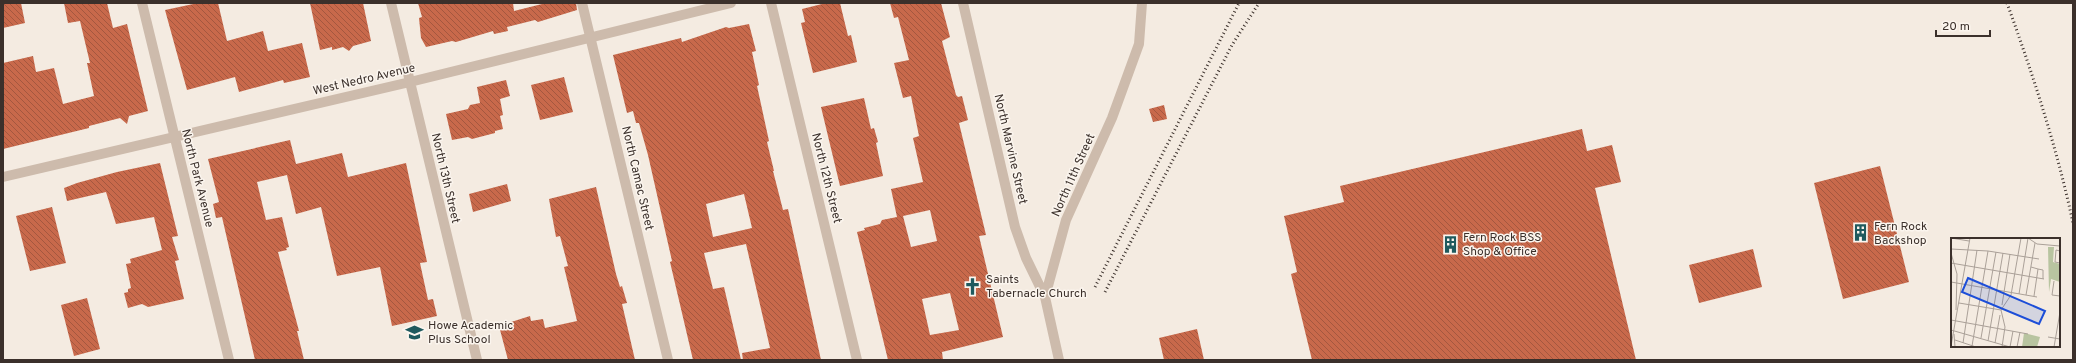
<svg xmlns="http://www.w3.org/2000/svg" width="2076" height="363" font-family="Overpass,sans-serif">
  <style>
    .building { fill: url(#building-back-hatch); fill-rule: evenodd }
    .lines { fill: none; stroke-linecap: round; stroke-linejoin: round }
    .minor { stroke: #cdbbac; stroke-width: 10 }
    .rail { stroke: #3b302b; stroke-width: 3; stroke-dasharray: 1 3; stroke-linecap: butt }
    .labels { text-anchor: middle; stroke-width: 3; stroke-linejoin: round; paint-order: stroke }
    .street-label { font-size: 12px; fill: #3b302b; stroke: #fbf5ee }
    .poi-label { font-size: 12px; fill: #3b302b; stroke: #fbf5ee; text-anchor: start }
    .inset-road { fill: none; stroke: #aaa098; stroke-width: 1 }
    .view { fill: #1d4ed8; fill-opacity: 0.15; stroke: #1d4ed8; stroke-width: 2 }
    .inset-edge { fill: none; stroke: #3b302b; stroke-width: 2 }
  </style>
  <defs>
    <pattern id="building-back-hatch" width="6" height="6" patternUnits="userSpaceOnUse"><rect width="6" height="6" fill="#c8694b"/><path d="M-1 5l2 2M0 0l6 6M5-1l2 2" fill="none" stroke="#a4573f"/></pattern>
  </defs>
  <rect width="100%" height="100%" fill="#f4ebe1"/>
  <path class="building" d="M 3,3 L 21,3 L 25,23 L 3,28 Z
    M 64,3 L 107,3 L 113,28 L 127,24 L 148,111 L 129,116 L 127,124 L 120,118 L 89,126 L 89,128 L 3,149 L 3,63 L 33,56 L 36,72 L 54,68 L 63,104 L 94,96 L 87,63 L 90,63 L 80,21 L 68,23 Z
    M 198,3 L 218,3 L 227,41 L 263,31 L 268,51 L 302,43 L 310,77 L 284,83 L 283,80 L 239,92 L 235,77 L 187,90 L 165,10 Z
    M 310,3 L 363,3 L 371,41 L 353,46 L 349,51 L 343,47 L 332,50 L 332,47 L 320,50 Z
    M 418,3 L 513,3 L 514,11 L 546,3 L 576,3 L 577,10 L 538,22 L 535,20 L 507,27 L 508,31 L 494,34 L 493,31 L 456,42 L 452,41 L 426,47 L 421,38 L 419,18 L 422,17 Z
    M 826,3 L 840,3 L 848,36 L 851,35 L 857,62 L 813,73 L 801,23 L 805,22 L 802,9 Z
    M 890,3 L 941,3 L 950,37 L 942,41 L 956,95 L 958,97 L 962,96 L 968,120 L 959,123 L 986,235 L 979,236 L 1003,337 L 942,352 L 943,360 L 888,360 L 857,232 L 865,230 L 864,228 L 880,224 L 882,220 L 897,217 L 891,189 L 923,182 L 913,138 L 919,136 L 911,96 L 903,98 L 894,63 L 909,60 L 898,17 L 894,18 ZM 930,210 L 937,241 L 911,247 L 903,216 ZM 950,293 L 959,330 L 930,335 L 922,299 Z
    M 749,24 L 756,51 L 752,52 L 759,85 L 757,86 L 769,141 L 767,142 L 774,171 L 773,171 L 783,210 L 788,209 L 821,360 L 743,360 L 742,353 L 770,348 L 746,244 L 704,253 L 713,289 L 724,287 L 741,360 L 693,360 L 670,262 L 672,261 L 648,155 L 639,123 L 636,123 L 633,111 L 627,113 L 613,55 L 681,38 L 682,42 L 726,27 L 729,28 ZM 744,194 L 752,228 L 713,237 L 706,204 Z
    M 564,77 L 573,112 L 540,120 L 531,85 Z
    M 506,80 L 510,96 L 500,99 L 503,115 L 500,116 L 503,129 L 495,131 L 495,133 L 472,139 L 468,137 L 452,140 L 446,114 L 468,109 L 470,105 L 480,103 L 477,87 Z
    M 864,98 L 871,129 L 874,128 L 878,142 L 876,143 L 883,176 L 840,186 L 821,107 Z
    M 1164,105 L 1167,119 L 1153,122 L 1149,109 Z
    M 1582,129 L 1587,151 L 1612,145 L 1621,182 L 1595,188 L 1636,360 L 1312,360 L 1291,274 L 1297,272 L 1284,216 L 1344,202 L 1340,186 Z
    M 290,140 L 296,164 L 342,153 L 348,177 L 406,163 L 427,262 L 420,263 L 428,300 L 433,299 L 437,316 L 392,326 L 380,267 L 337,276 L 321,207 L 296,214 L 287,175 L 257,182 L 266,220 L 282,217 L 289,247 L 286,248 L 287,250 L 278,252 L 299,331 L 297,331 L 304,360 L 255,360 L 222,217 L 216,218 L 213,204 L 219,202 L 208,159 Z
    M 160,163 L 178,236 L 172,237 L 179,260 L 175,261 L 184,299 L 148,307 L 142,304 L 128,308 L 124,293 L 128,292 L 128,289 L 131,288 L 126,264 L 131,263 L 130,259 L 162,250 L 154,217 L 116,224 L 106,192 L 67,201 L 64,188 L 77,183 L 117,172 Z
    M 1880,166 L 1909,282 L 1843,299 L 1814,183 Z
    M 507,184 L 511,201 L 473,212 L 469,194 Z
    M 596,187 L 616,274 L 620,287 L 622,286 L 627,303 L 622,304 L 623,308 L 635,360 L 508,360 L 499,326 L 530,316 L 531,321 L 543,319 L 545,328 L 577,321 L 564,267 L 568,266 L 560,236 L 556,237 L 549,199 Z
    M 52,207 L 66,263 L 30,271 L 16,216 Z
    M 1753,249 L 1762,287 L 1699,303 L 1689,265 Z
    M 87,298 L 100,349 L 74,356 L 61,305 Z
    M 1197,329 L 1204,360 L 1164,360 L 1159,338 Z"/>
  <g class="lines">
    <path class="minor" d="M 142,3 L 229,360
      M 391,3 L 477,360
      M 582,3 L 668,360
      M 771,3 L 857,360
      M 963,3 L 1015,227 L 1026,258 L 1045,297
      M 3,177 L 410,82 L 731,3
      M 1059,360 L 1045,297 L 1066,220 L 1112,118 L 1139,44 L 1142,3"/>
    <path class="rail" d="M 2007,3 C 2033,75 2057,148 2073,223
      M 1095,287 L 1239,3
      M 1105,292 L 1232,45 L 1259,3"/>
  </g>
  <defs>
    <symbol id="building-bare" viewBox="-9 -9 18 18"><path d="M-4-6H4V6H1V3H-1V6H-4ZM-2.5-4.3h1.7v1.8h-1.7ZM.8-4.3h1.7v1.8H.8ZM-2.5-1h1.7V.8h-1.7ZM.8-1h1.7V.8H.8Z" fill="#1f5a5e" stroke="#fbf5ee" stroke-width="2.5" paint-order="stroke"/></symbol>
    <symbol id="church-bare" viewBox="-9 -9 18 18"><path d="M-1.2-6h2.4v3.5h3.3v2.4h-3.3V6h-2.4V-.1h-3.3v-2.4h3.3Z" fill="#1f5a5e" stroke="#fbf5ee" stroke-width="2.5" paint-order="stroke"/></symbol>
    <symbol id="school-bare" viewBox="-9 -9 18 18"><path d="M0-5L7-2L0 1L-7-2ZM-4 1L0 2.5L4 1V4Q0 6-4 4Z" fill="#1f5a5e" stroke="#fbf5ee" stroke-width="2.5" paint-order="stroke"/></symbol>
  </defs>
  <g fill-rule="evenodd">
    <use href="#building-bare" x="1848" y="220" width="25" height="25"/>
    <use href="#building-bare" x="1438" y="232" width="25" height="25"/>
    <use href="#church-bare" x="960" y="274" width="25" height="25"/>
    <use href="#school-bare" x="402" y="320" width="25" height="25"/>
  </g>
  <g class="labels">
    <g class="street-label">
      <text transform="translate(364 79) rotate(-13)" y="4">West Nedro Avenue</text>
      <text transform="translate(1011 149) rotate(77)" y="4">North Marvine Street</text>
      <text transform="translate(1073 175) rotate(-66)" y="4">North 11th Street</text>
      <text transform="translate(198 178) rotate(76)" y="4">North Park Avenue</text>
      <text transform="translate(446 178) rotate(77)" y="4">North 13th Street</text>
      <text transform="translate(638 178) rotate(77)" y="4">North Camac Street</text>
      <text transform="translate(827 178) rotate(76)" y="4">North 12th Street</text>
    </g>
    <g class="poi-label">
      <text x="1874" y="230">Fern Rock<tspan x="1874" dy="14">Backshop</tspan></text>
      <text x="1463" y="241">Fern Rock BSS<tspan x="1463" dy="14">Shop &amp; Office</tspan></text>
      <text x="986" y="283">Saints<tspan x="986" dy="14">Tabernacle Church</tspan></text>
      <text x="428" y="329">Howe Academic<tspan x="428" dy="14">Plus School</tspan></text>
    </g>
  </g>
  <g transform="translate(1951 238)">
    <rect width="109" height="109" fill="#f4ebe1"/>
    <path d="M 97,9 L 103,9 L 102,24 L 109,26 L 109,44 L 100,41 L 98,54 ZM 73,95 L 89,99 L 86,109 L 71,109 Z" fill="#b8c4a0"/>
    <path d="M 78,97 L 86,100 L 85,109 L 77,109 Z" fill="#b8c4a0"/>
    <path class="inset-road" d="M 0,0 L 18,3M 77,0 L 86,6 L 109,8M 0,11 L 37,13 L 88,21M 109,13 L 105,12 L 104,24 L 109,25M 0,15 L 6,36 L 5,72M 0,25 L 93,41M 80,29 L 87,31 L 83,58M 87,31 L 92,32 L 92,41M 103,43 L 101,57 L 109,58M 0,44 L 86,59M 68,56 L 77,0M 75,57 L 84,5M 8,65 L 50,72M 51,67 L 59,16M 0,82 L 77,96M 0,92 L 59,109M 3,96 L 4,109M 97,99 L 109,101M 30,100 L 45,14M 4,102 L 25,109M 37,103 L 52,15M 12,105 L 26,12M 44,105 L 49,77M 0,108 L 19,0M 21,108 L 37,13M 51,109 L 54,89 L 50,72 L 60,57 L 70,0M 59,109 L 62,93M 66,109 L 69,94M 103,109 L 109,74"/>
    <path class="view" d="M 17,40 L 94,73 L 88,86 L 11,54 Z"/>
    <rect width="109" height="109" class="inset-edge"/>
  </g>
  <rect width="2076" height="363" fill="none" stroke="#3b302b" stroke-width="8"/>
  <path d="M1936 30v6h54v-6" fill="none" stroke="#3b302b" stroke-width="2"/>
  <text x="1942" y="30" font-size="12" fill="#3b302b" stroke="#fbf5ee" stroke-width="3" paint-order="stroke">20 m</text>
</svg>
